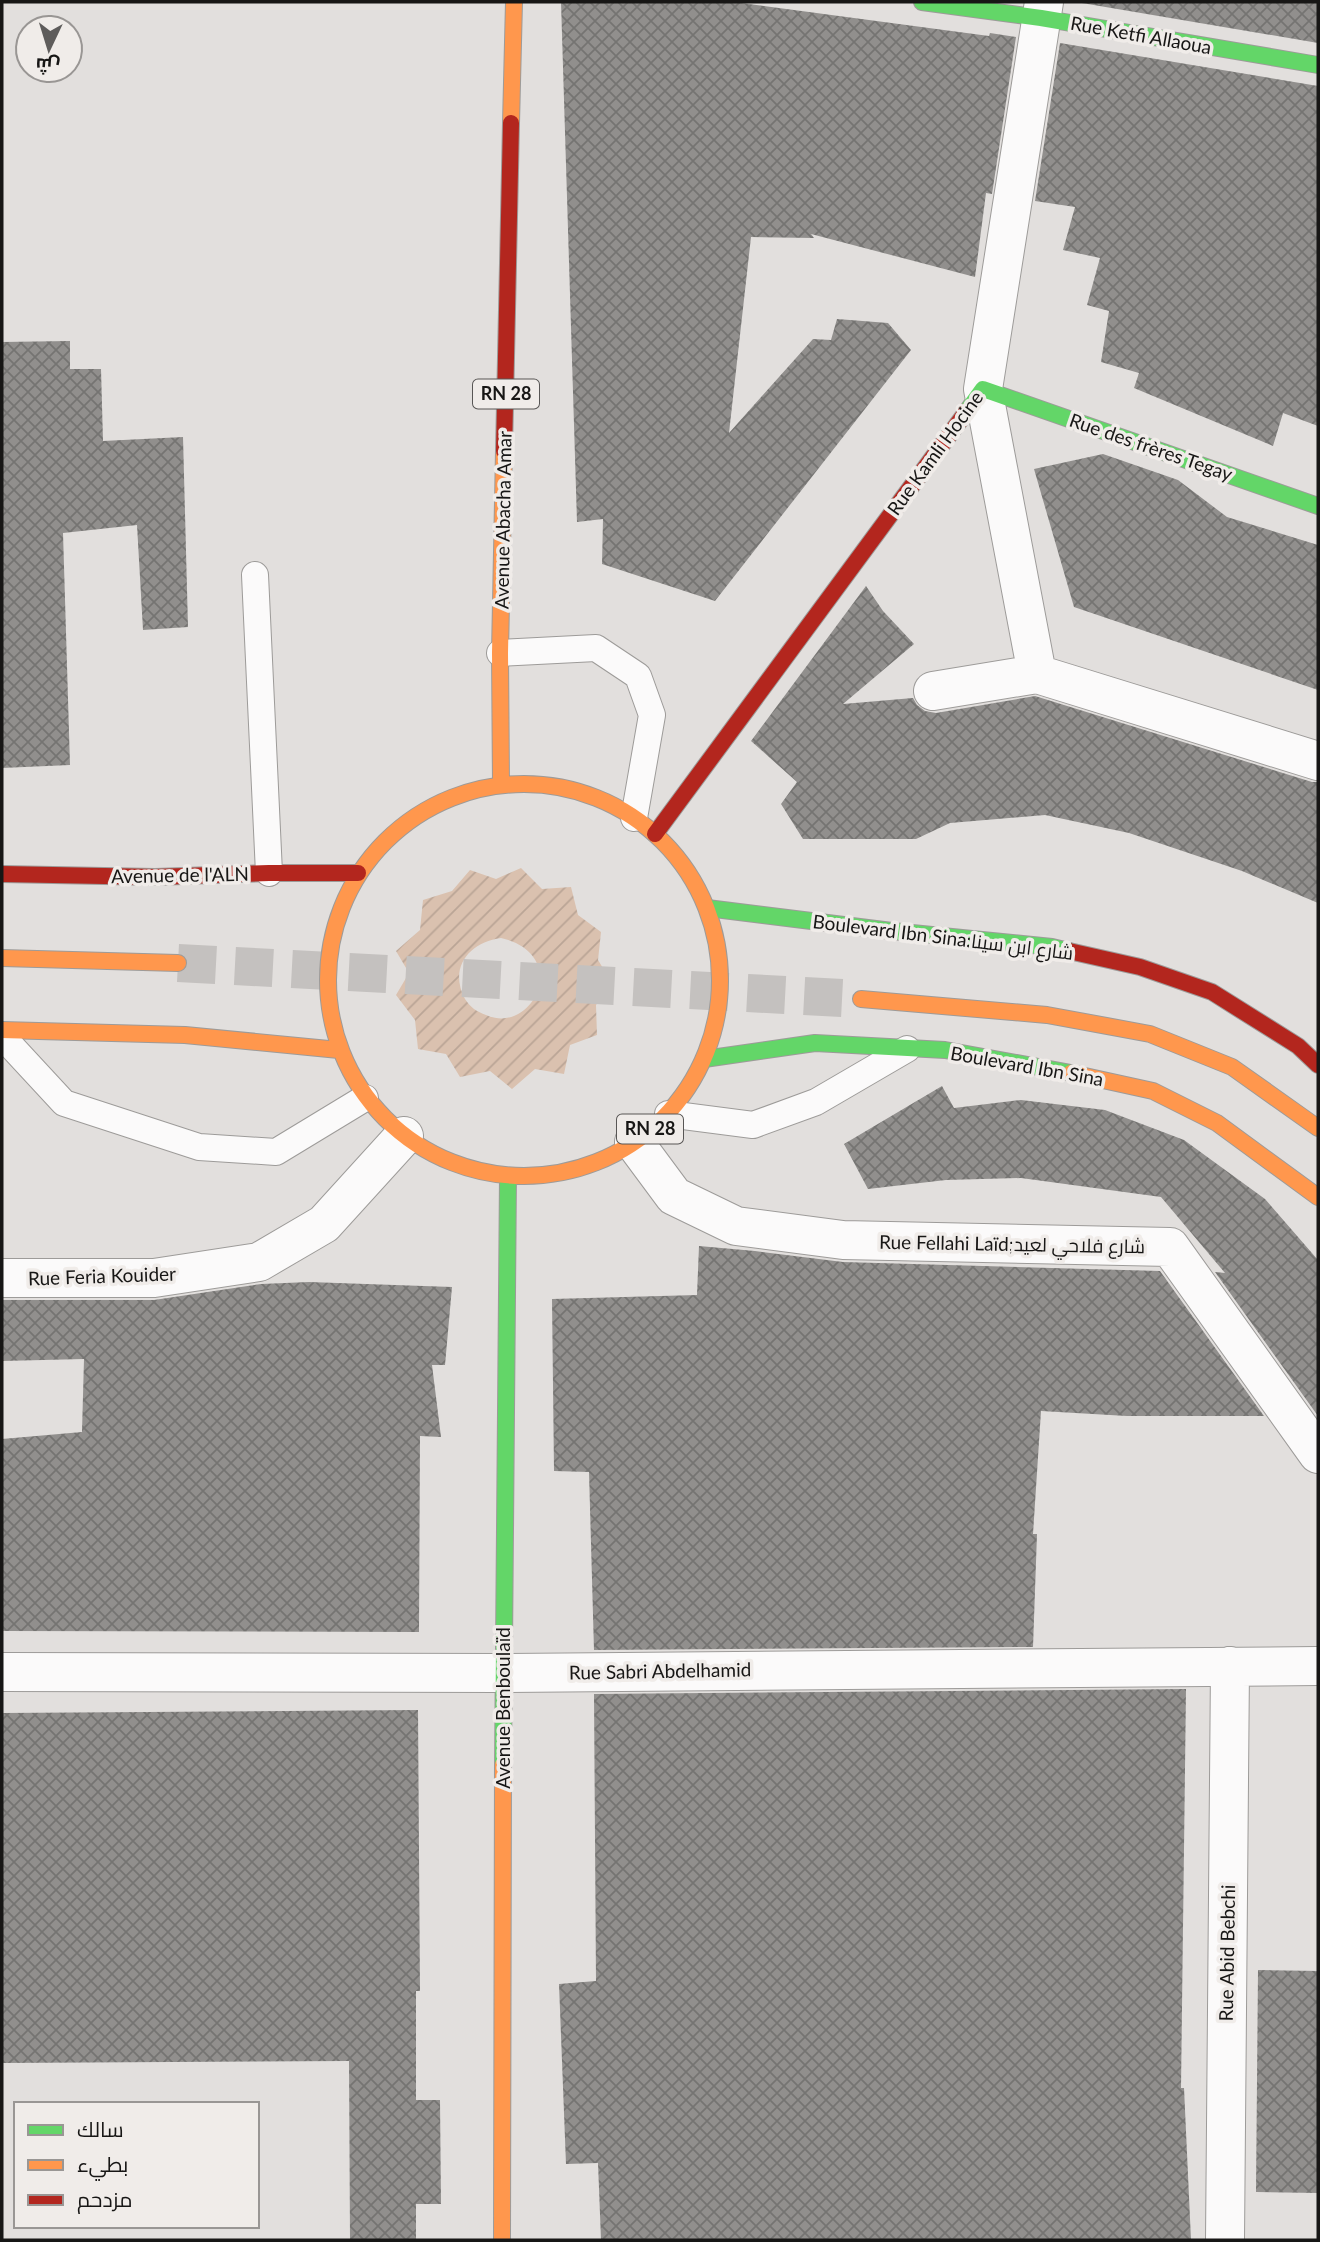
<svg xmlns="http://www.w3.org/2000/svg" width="1320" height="2242" font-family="Lato,Cairo,sans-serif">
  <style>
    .garden { fill: url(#garden-furrows); fill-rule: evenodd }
    .building { fill: url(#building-cross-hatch) }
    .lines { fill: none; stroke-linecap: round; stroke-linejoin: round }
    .primary-tunnel { stroke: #c4c1bf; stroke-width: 38; stroke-dasharray: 38 19; stroke-linecap: butt }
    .lane-casing { stroke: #9d9b99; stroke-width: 28 }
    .street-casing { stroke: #9d9b99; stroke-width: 40 }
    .fast-casing { stroke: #9d9b99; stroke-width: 18 }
    .slow-casing { stroke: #9d9b99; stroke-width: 18 }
    .jam-casing { stroke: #9d9b99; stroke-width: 18 }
    .lane { stroke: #fbfafa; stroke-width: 26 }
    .street { stroke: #fbfafa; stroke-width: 38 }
    .fast { stroke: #63d668; stroke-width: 16 }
    .slow { stroke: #ff974d; stroke-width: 16 }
    .jam { stroke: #b3261e; stroke-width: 16 }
    .labels { text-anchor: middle; stroke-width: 7; stroke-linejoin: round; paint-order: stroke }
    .shield { fill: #f0ece9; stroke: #585655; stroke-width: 2 }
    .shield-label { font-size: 18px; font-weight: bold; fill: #171615 }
    .street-label { font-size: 19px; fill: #171615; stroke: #f0ece9 }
  </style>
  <defs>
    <pattern id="garden-furrows" width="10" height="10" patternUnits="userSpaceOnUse" patternTransform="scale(1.75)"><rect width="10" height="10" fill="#dac1af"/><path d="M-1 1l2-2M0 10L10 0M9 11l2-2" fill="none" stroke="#baa596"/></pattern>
    <pattern id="building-cross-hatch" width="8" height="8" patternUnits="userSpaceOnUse" patternTransform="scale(1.75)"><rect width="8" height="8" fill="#918f8d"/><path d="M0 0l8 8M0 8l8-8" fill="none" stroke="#757472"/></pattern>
  </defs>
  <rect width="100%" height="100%" fill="#e2dfdd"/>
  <path class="garden" d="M 521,868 L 542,889 L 571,887 L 578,915 L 601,932 L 598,960 L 612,983 L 596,1005 L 597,1035 L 570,1045 L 564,1074 L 535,1069 L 512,1089 L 490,1071 L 460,1077 L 446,1054 L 418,1049 L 415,1020 L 396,995 L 409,973 L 396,951 L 420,930 L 423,900 L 452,891 L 470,870 L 496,879 ZM 501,938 C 572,954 533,1036 486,1015 C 477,1012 470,1007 465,999 C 448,967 470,942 501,938 Z"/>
  <path class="building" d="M 561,2 L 734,2 L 989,36 L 990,33 L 1016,37 L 992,194 L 986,193 L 975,277 L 811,234 L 814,238 L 751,237 L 729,433 L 813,339 L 831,340 L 837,319 L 888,323 L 911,350 L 715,601 L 602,564 L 603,519 L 577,522 Z
    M 1076,2 L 1318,2 L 1318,43 Z
    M 1060,43 L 1318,86 L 1318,426 L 1283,413 L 1273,446 L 1134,388 L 1139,373 L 1101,362 L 1109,311 L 1087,305 L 1100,258 L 1063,250 L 1075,207 L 1035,201 Z
    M 70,341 L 70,369 L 101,369 L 103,441 L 183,437 L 188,627 L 143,630 L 137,525 L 63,533 L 70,765 L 2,768 L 2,342 Z
    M 1103,454 L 1178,480 L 1227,517 L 1318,545 L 1318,690 L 1074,607 L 1034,469 Z
    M 866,586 L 883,611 L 914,644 L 843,704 L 913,698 L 917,705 L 925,711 L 936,713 L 1035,696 L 1312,782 L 1318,782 L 1318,903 L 1242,871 L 1129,833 L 1045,815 L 950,823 L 916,839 L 803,839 L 781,804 L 797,782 L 751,741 Z
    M 942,1086 L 954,1108 L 1021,1100 L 1105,1110 L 1184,1140 L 1265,1199 L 1318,1260 L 1318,1416 L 1215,1272 L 1225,1273 L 1161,1197 L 1021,1178 L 946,1180 L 868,1189 L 844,1144 Z
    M 699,1246 L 755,1251 L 843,1262 L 1160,1271 L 1264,1416 L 1127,1416 L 1041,1411 L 1033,1534 L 1037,1534 L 1033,1647 L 594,1650 L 589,1472 L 554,1471 L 552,1299 L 697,1295 Z
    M 309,1282 L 452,1287 L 445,1365 L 432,1365 L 441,1437 L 420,1436 L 419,1632 L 2,1631 L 2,1439 L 82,1432 L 84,1359 L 2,1361 L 2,1300 L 154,1300 L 261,1284 Z
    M 1186,1689 L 1181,2088 L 1184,2088 L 1191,2240 L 601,2240 L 598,2163 L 566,2164 L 559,1984 L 596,1981 L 594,1694 Z
    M 418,1710 L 420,1991 L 416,1991 L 416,2100 L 440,2100 L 441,2204 L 416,2204 L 416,2240 L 350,2240 L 349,2061 L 2,2063 L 2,1713 Z
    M 1258,1970 L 1318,1971 L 1318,2193 L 1256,2192 Z"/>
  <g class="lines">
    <path class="primary-tunnel" d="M 178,963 L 861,999"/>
    <defs>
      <path id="lane" d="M 255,575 L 269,873
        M 500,653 L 596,648 L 638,676 L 652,715 L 634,818
        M 2,1036 L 64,1103 L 199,1147 L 276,1152 L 365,1098
        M 668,1114 L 753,1125 L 816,1102 L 907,1049"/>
      <path id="street" d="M 1037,674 L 983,389 L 1044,2
        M 933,691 L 1037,674 L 1318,761
        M 634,1142 L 674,1196 L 736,1226 L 843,1240 L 1170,1247 L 1318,1454
        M 2,1278 L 154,1278 L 259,1262 L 324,1224 L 404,1136
        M 2,1672 L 503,1673 L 1318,1666
        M 1225,2240 L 1230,1666"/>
      <path id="fast" d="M 922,2 L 1041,18 L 1318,65
        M 967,411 L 983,389 L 1318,506
        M 707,908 L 892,931 L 1052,947 L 1069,951
        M 704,1059 L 815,1043 L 945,1050 L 1071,1073
        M 503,1765 L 508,1176"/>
      <path id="slow" d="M 511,123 L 514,2
        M328 980a196 196 0 1 1 392 0a196 196 0 1 1-392 0Z
        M 501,785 L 500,653 L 504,451
        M 2,958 L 178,963
        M 861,999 L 1047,1015 L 1150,1034 L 1232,1067 L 1318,1128
        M 2,1030 L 185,1035 L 339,1050
        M 1071,1073 L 1153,1091 L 1217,1123 L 1318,1197
        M 502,2240 L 503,1765"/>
      <path id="jam" d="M 504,451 L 511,123
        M 655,834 L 967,411
        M 2,874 L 155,877 L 269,873 L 358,873
        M 1069,951 L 1140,967 L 1212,992 L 1298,1046 L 1318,1065"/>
    </defs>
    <use href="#lane" class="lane-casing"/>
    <use href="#street" class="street-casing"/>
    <use href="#fast" class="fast-casing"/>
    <use href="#slow" class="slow-casing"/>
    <use href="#jam" class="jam-casing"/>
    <use href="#lane" class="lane"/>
    <use href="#street" class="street"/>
    <use href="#fast" class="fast"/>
    <use href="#slow" class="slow"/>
    <use href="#jam" class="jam"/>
  </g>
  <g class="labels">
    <g class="shield">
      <rect x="473" y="379.5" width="66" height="29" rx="5"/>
      <rect x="617" y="1114.5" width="66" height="29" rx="5"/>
    </g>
    <g class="shield-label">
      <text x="506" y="400">RN 28</text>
      <text x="650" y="1135">RN 28</text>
    </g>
    <g class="street-label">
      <text transform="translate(1141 35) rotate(10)" y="7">Rue Ketfi Allaoua</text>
      <text transform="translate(1151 447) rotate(19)" y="7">Rue des frères Tegay</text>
      <text transform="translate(935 453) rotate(-54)" y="7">Rue Kamli Hocine</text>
      <text transform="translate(503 520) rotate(-89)" y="7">Avenue Abacha Amar</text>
      <text transform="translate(180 875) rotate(-1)" y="7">Avenue de l'ALN</text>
      <text transform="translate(943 937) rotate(7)" y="7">Boulevard Ibn Sina:شارع ابن سينا</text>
      <text transform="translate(1027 1066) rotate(10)" y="7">Boulevard Ibn Sina</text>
      <text transform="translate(1012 1244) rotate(1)" y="7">Rue Fellahi Laïd;شارع فلاحي لعيد</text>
      <text transform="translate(102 1276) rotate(-2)" y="7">Rue Feria Kouider</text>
      <text transform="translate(660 1671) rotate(-1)" y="7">Rue Sabri Abdelhamid</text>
      <text transform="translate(503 1708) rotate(-90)" y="7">Avenue Benboulaïd</text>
      <text transform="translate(1227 1953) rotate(-89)" y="7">Rue Abid Bebchi</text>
    </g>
  </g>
  <rect width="1320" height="2242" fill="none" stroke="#171615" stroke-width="7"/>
  <rect x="14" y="2102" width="245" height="126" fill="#f0ece9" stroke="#999694" stroke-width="2"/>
  <rect x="28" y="2125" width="35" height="10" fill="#63d668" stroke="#999694" stroke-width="2"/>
  <text x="77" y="2137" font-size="21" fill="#171615">سالك</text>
  <rect x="28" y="2160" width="35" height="10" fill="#ff974d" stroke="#999694" stroke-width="2"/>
  <text x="77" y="2172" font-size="21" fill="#171615">بطيء</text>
  <rect x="28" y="2195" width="35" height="10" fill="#b3261e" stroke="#999694" stroke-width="2"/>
  <text x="77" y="2207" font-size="21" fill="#171615">مزدحم</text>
  <g transform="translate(49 49) rotate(184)"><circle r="33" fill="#f0ece9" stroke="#999694" stroke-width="2"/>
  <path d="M0-5L12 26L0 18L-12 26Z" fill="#5e5c5b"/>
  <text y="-10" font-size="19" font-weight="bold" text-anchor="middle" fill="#171615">ش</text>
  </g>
</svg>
